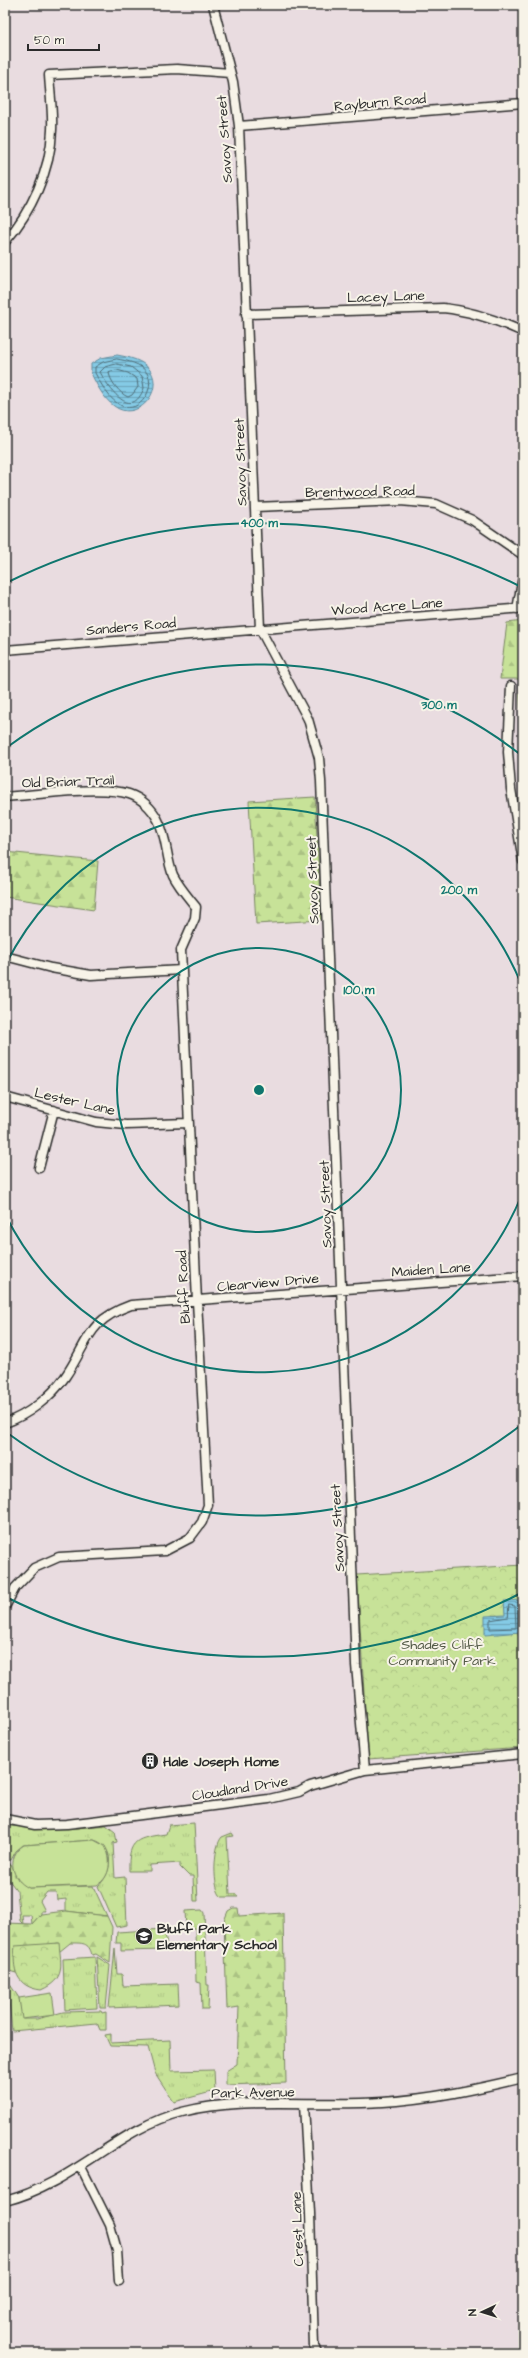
<svg xmlns="http://www.w3.org/2000/svg" width="528" height="2358" font-family="'Architects Daughter',sans-serif">
  <style>
    .grass { fill: url(#grass-tufts); stroke: #798662 }
    .forest { fill: url(#forest-firs); stroke: #798662 }
    .park { fill: url(#park-crowns); stroke: #798662 }
    .pitch { fill: #c7e298; stroke: #798662 }
    .water { fill: url(#water-rules); stroke: #608a9b }
    .lines { fill: none; stroke-linecap: round; stroke-linejoin: round }
    .shore { stroke: #4f6b75; stroke-width: 1 }
    .street-casing { stroke: #2b2b2b; stroke-width: 11 }
    .street { stroke: #f7f3e8; stroke-width: 8 }
    .ring { fill: none; stroke: #0f766e; stroke-width: 2 }
    .labels { text-anchor: middle; stroke-width: 4; stroke-linejoin: round; paint-order: stroke }
    .street-label { font-size: 14px; fill: #2b2b2b; stroke: #f7f3e8 }
    .park-label { font-size: 14px; fill: #525946; stroke: #f7f3e8 }
    .poi-label { font-size: 14px; font-weight: bold; fill: #2b2b2b; stroke: #f7f3e8; text-anchor: start }
    .centre { fill: #0f766e; stroke: #f7f3e8; stroke-width: 2 }
    .ring-label { font-size: 12px; text-anchor: middle; font-weight: bold; fill: #0f766e; stroke: #f7f3e8; stroke-width: 4; stroke-linejoin: round; paint-order: stroke }
  </style>
  <defs>
    <pattern id="grass-tufts" width="24" height="20" patternUnits="userSpaceOnUse"><rect width="24" height="20" fill="#c7e298"/><path d="M3 7l-1-3M5 7V3M7 7l1-3M15 17l-1-3M17 17v-4M19 17l1-3" fill="none" stroke="#abc283"/></pattern>
    <pattern id="forest-firs" width="22" height="20" patternUnits="userSpaceOnUse"><rect width="22" height="20" fill="#c7e298"/><path d="M5 1l3.5 6h-7zM16 11l3.5 6h-7z" fill="#abc283"/></pattern>
    <pattern id="park-crowns" width="20" height="18" patternUnits="userSpaceOnUse"><rect width="20" height="18" fill="#c7e298"/><path d="M2 6a3 3 0 1 1 6 0M12 15a3 3 0 1 1 6 0" fill="none" stroke="#abc283"/></pattern>
    <pattern id="water-rules" width="6" height="5" patternUnits="userSpaceOnUse"><rect width="6" height="5" fill="#84cae5"/><path d="M0 2.5h6" fill="none" stroke="#6ca4ba"/></pattern>
  </defs>
  <rect width="100%" height="100%" fill="#e9dce0"/>
  <filter id="ink" filterUnits="userSpaceOnUse"><feTurbulence type="fractalNoise" baseFrequency=".025" numOctaves="2"/><feDisplacementMap in="SourceGraphic" scale="8" xChannelSelector="R" yChannelSelector="G"/><feConvolveMatrix kernelMatrix="1 2 1 2 8 2 1 2 1" color-interpolation-filters="sRGB"/></filter>
  <g filter="url(#ink)">
    <path class="grass" d="M 194,1823 L 198,1901 L 194,1901 L 193,1876 L 189,1876 L 180,1867 L 180,1863 L 150,1865 L 150,1871 L 129,1871 C 128,1839 137,1838 166,1834 L 169,1825 Z
      M 106,1825 L 115,1832 L 117,1842 L 113,1843 L 115,1878 L 125,1877 L 127,1925 L 116,1927 L 98,1886 C 112,1875 116,1846 94,1840 L 23,1845 L 16,1851 L 11,1860 L 5,1861 L 5,1829 L 7,1826 L 77,1828 Z
      M 232,1833 L 234,1836 L 227,1837 L 230,1894 L 236,1894 L 238,1897 L 222,1897 C 212,1890 213,1846 222,1837 Z
      M 11,1864 L 18,1880 L 29,1888 L 93,1886 L 107,1916 L 66,1911 L 66,1899 L 57,1900 L 56,1892 L 47,1892 L 40,1901 L 45,1911 L 41,1911 L 41,1914 L 32,1924 L 31,1915 L 22,1915 L 23,1924 L 20,1921 L 17,1891 L 6,1876 L 5,1865 Z
      M 202,1910 L 204,1913 L 207,1985 L 209,1985 L 208,2009 L 202,2009 L 201,1983 L 196,1982 L 195,1928 L 186,1928 L 185,1911 Z
      M 165,1929 L 167,1950 L 121,1951 L 121,1943 L 116,1943 L 117,1932 Z
      M 115,1948 L 117,1974 L 122,1974 L 123,1986 L 178,1984 L 179,2005 L 109,2008 Z
      M 95,1957 L 97,2008 L 65,2010 L 63,1959 Z
      M 97,1957 L 110,1965 L 106,2008 L 100,2008 Z
      M 7,1980 L 19,1998 L 23,2019 L 37,2019 L 63,2012 L 101,2011 L 102,2013 L 106,2012 L 106,2030 L 100,2030 L 97,2023 L 12,2031 Z
      M 111,2034 L 111,2043 L 170,2040 L 171,2071 L 214,2070 L 215,2091 L 174,2102 L 155,2073 L 148,2047 L 110,2046 L 105,2035 Z"/>
    <path class="forest" d="M 523,621 L 523,771 L 519,679 L 500,679 L 507,623 Z
      M 315,797 L 321,920 L 256,924 L 249,801 Z
      M 5,852 L 98,861 L 94,910 L 5,897 Z
      M 233,1908 L 238,1908 L 239,1916 L 283,1913 L 286,2083 L 226,2085 L 226,2071 L 237,2064 L 239,2007 L 227,2009 L 224,1921 L 228,1911 Z
      M 66,1911 L 107,1916 L 112,1927 L 110,1963 L 96,1954 L 92,1955 C 89,1942 82,1943 70,1943 L 59,1952 L 58,1943 L 15,1951 L 16,1973 L 6,1970 L 5,1923 L 32,1924 L 41,1914 Z"/>
    <path class="park" d="M 523,1565 L 523,1748 L 368,1759 L 357,1575 Z
      M 59,1943 C 61,1966 66,1979 41,1990 C 16,1987 12,1969 15,1946 Z"/>
    <path class="pitch" d="M 94,1840 L 105,1846 C 112,1859 111,1877 97,1885 L 29,1888 C 11,1880 6,1856 24,1845 Z
      M 52,1993 L 55,2015 L 22,2019 L 19,1998 Z"/>
    <path class="water" d="M 117,355 C 128,357 143,360 150,370 C 165,392 136,423 114,406 C 104,399 96,384 91,373 L 91,364 L 101,358 Z
      M 519,1600 L 521,1632 L 485,1635 L 485,1616 L 505,1615 L 504,1601 Z"/>
    <g class="lines">
      <path class="shore" d="M 117,359 C 127,361 141,363 147,373 C 156,388 140,414 122,406 C 110,401 101,384 95,373 L 95,367 L 103,362 Z
        M 117,364 L 131,367 L 142,376 L 144,388 C 131,422 109,388 100,372 L 105,367 Z
        M 117,370 L 128,373 L 137,379 L 138,387 L 132,395 L 128,397 C 120,394 109,380 109,372 Z
        M 509,1605 L 515,1606 L 516,1628 L 490,1629 L 490,1620 L 508,1617 Z"/>
      <defs>
        <path id="street" d="M 213,5 L 233,82 L 239,126 L 260,629 L 308,719 L 319,758 L 321,781 L 356,1665 L 365,1770
          M 239,126 L 523,103
          M 5,242 C 31,212 51,170 52,130 C 53,112 50,93 49,75 L 177,69 L 230,73
          M 246,314 L 443,308 C 471,311 497,320 523,332
          M 255,507 L 400,501 L 436,504 L 472,520 L 523,555
          M 517,609 L 523,577
          M 5,650 L 523,608
          M 511,686 L 508,752 L 511,789 L 523,861
          M 5,797 C 37,795 101,785 129,794 C 141,798 152,808 158,820 C 167,837 166,858 173,875 C 179,887 188,897 196,907 L 195,918 L 181,950 L 197,1301 L 208,1505 L 202,1522 L 190,1538 L 165,1551 L 59,1557 L 34,1568 L 15,1588 L 5,1607
          M 5,956 L 51,968 L 91,975 L 182,970
          M 5,1097 L 96,1122 L 126,1125 L 188,1123
          M 39,1168 L 54,1110
          M 5,1423 C 28,1415 51,1397 65,1377 C 89,1342 86,1321 131,1305 L 523,1276
          M 5,1819 L 35,1825 L 67,1824 L 125,1817 L 269,1799 L 299,1792 L 310,1786 L 365,1770 L 523,1754
          M 304,2104 L 310,2213 L 314,2346 L 317,2353
          M 81,2167 L 110,2225 L 117,2250 L 119,2281
          M 5,2201 C 73,2184 118,2128 182,2112 C 244,2096 318,2107 383,2102 C 431,2099 477,2089 523,2078"/>
      </defs>
      <use href="#street" class="street-casing"/>
      <use href="#street" class="street"/>
    </g>
  </g>
  <g class="ring">
    <circle cx="259" cy="1090" r="142"/>
    <path d="M522 1194A283 283 0 0 1 6 1216M6 964A283 283 0 0 1 522 986"/>
    <path d="M521 1425A425 425 0 0 1 6 1432M6 748A425 425 0 0 1 521 755"/>
    <path d="M521 1593A567 567 0 0 1 6 1597M6 583A567 567 0 0 1 521 587"/>
  </g>
  <defs>
    <symbol id="building-disc" viewBox="-11 -11 22 22"><circle r="9.5" fill="#2b2b2b" stroke="#f7f3e8"/><path d="M-4-6H4V6H1V3H-1V6H-4ZM-2.5-4.3h1.7v1.8h-1.7ZM.8-4.3h1.7v1.8H.8ZM-2.5-1h1.7V.8h-1.7ZM.8-1h1.7V.8H.8Z" fill="#fff"/></symbol>
    <symbol id="school-disc" viewBox="-11 -11 22 22"><circle r="9.5" fill="#2b2b2b" stroke="#f7f3e8"/><path d="M0-5L7-2L0 1L-7-2ZM-4 1L0 2.5L4 1V4Q0 6-4 4Z" fill="#fff"/></symbol>
  </defs>
  <g fill-rule="evenodd">
    <use href="#building-disc" x="140" y="1751" width="20" height="20"/>
    <use href="#school-disc" x="134" y="1926" width="20" height="20"/>
  </g>
  <g class="labels">
    <g class="street-label">
      <text transform="translate(380 102) rotate(-5)" y="5">Rayburn Road</text>
      <text transform="translate(224 139) rotate(-94)" y="5">Savoy Street</text>
      <text transform="translate(386 296) rotate(-2)" y="5">Lacey Lane</text>
      <text transform="translate(240 462) rotate(-92)" y="5">Savoy Street</text>
      <text transform="translate(360 491) rotate(-1)" y="5">Brentwood Road</text>
      <text transform="translate(387 606) rotate(-4)" y="5">Wood Acre Lane</text>
      <text transform="translate(131 626) rotate(-5)" y="5">Sanders Road</text>
      <text transform="translate(68 781) rotate(-2)" y="5">Old Briar Trail</text>
      <text transform="translate(312 880) rotate(-92)" y="5">Savoy Street</text>
      <text transform="translate(75 1101) rotate(13)" y="5">Lester Lane</text>
      <text transform="translate(325 1204) rotate(-92)" y="5">Savoy Street</text>
      <text transform="translate(431 1269) rotate(-4)" y="5">Maiden Lane</text>
      <text transform="translate(268 1282) rotate(-5)" y="5">Clearview Drive</text>
      <text transform="translate(183 1287) rotate(-93)" y="5">Bluff Road</text>
      <text transform="translate(337 1528) rotate(-93)" y="5">Savoy Street</text>
      <text transform="translate(240 1788) rotate(-9)" y="5">Cloudland Drive</text>
      <text transform="translate(253 2092) rotate(-1)" y="5">Park Avenue</text>
      <text transform="translate(297 2229) rotate(-92)" y="5">Crest Lane</text>
    </g>
    <g class="park-label">
      <text x="442" y="1649">Shades Cliff<tspan x="442" dy="16">Community Park</tspan></text>
    </g>
    <g class="poi-label">
      <text x="163" y="1766">Hale Joseph Home</text>
      <text x="157" y="1933">Bluff Park<tspan x="157" dy="16">Elementary School</tspan></text>
    </g>
  </g>
  <circle cx="259" cy="1090" r="6" class="centre"/>
  <g class="ring-label">
    <text x="259" y="527">400 m</text>
    <text x="439" y="709">300 m</text>
    <text x="459" y="894">200 m</text>
    <text x="359" y="994">100 m</text>
  </g>
  <rect width="528" height="2358" fill="none" stroke="#f7f3e8" stroke-width="20"/>
  <rect x="10" y="10" width="508" height="2338" fill="none" stroke="#2b2b2b" stroke-width="1.5" filter="url(#ink)"/>
  <g transform="translate(482 2312) rotate(266)" stroke="#f7f3e8" stroke-width="3" paint-order="stroke">
  <path d="M0-3L7 15L0 10L-7 15Z" fill="#2b2b2b"/>
  <text y="-6" font-size="11" font-weight="bold" text-anchor="middle" fill="#2b2b2b">N</text>
  </g>
  <path d="M28 44v6h71v-6" fill="none" stroke="#2b2b2b" stroke-width="2"/>
  <text x="34" y="44" font-size="12" fill="#2b2b2b" stroke="#f7f3e8" stroke-width="3" paint-order="stroke">50 m</text>
</svg>
